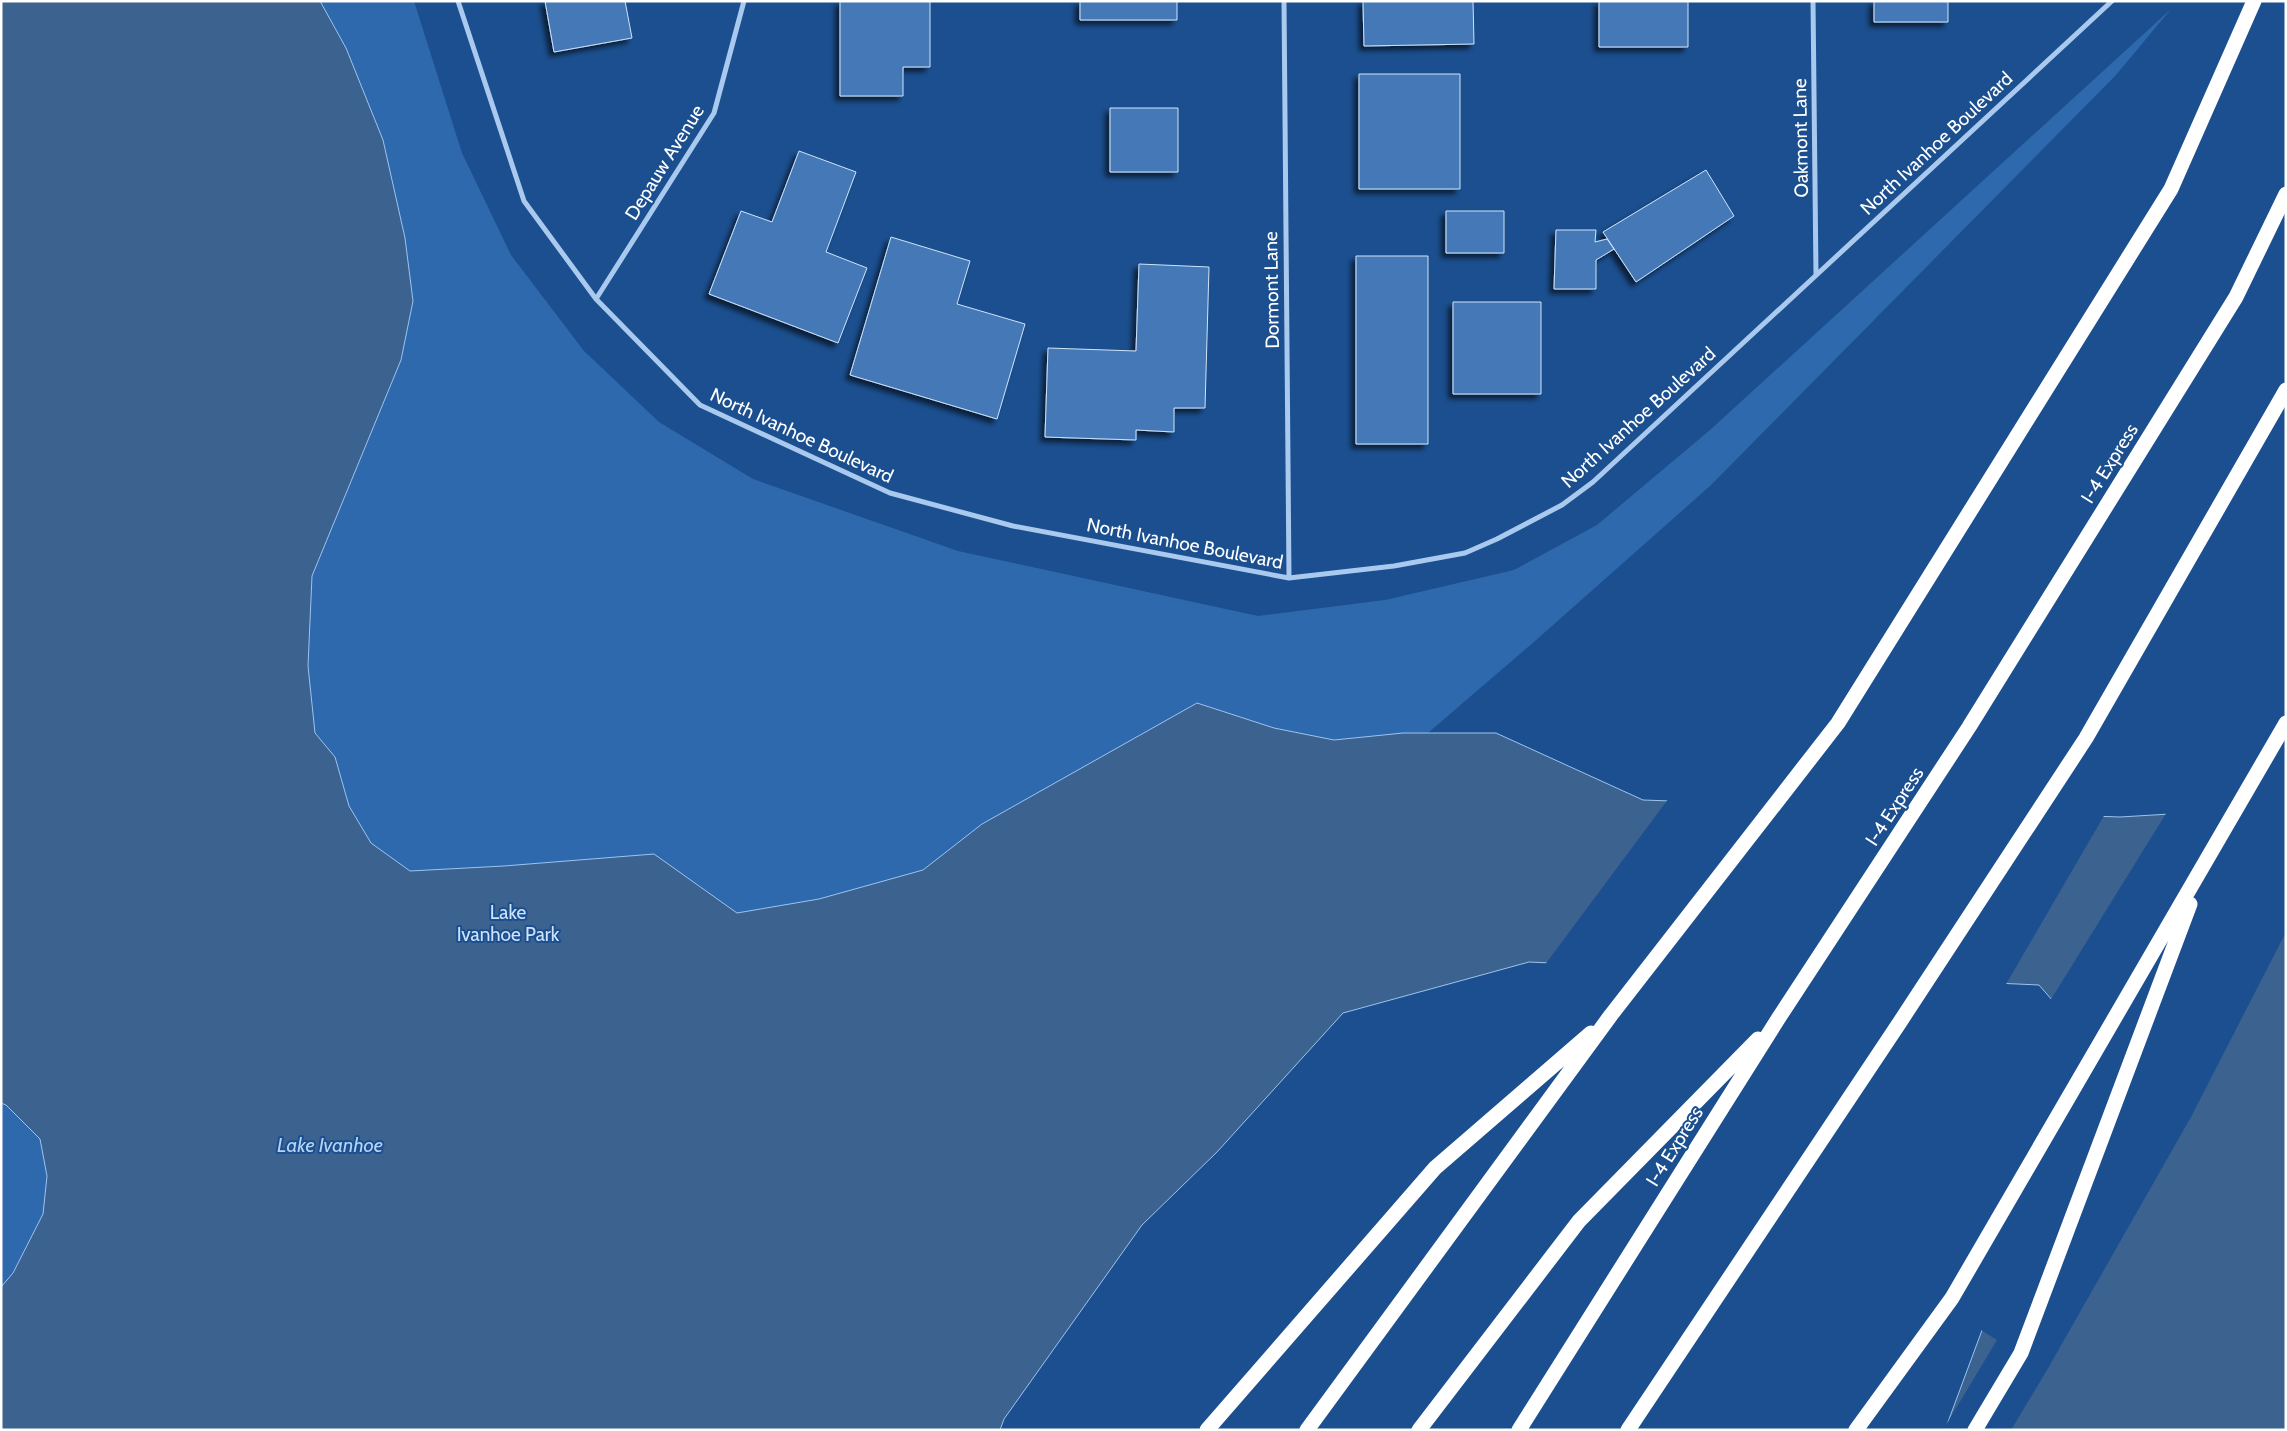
<svg xmlns="http://www.w3.org/2000/svg" width="2287" height="1431" font-family="Cabin,sans-serif">
  <style>
    .green { fill: #2e69ad }
    .water { fill: #3c6290; stroke: #9cc4f0 }
    .pier { fill: #1b4f8f }
    .building { fill: #4478b7; stroke: #cfe3fa; filter: url(#shadow) }
    .lines { fill: none; stroke-linecap: round; stroke-linejoin: round }
    .minor { stroke: #a9c9ee; stroke-width: 5 }
    .motorway { stroke: #fff; stroke-width: 15 }
    .labels { text-anchor: middle; stroke-width: 4; stroke-linejoin: round; paint-order: stroke }
    .street-label { font-size: 19px; fill: #fff; stroke: #1b4f8f }
    .park-label { font-size: 19px; fill: #cfe3fa; stroke: #1b4f8f }
    .water-label { font-size: 20px; font-style: italic; fill: #b5d3f5; stroke: #1b4f8f }
  </style>
  <defs>
    <filter id="shadow"><feDropShadow dx="-4.5" dy="4.5" stdDeviation="2.5" flood-color="#0009"/></filter>
  </defs>
  <rect width="100%" height="100%" fill="#1b4f8f"/>
  <path class="green" d="M 1,1 L 414,1 L 462,153 L 511,255 L 584,351 L 659,422 L 753,479 L 958,551 L 1258,616 L 1385,600 L 1514,570 L 1597,525 L 1710,430 L 2171,9 L 2116,75 L 1710,486 L 1535,641 L 1279,861 L 1,1430 Z"/>
  <path class="water" d="M 1,1 L 320,1 L 346,48 L 383,140 L 405,238 L 413,301 L 401,360 L 312,576 L 308,666 L 315,733 L 335,757 L 349,806 L 371,843 L 410,871 L 504,866 L 654,854 L 737,913 L 819,899 L 923,870 L 982,824 L 1197,703 L 1274,728 L 1334,740 L 1403,733 L 1496,733 L 1643,800 L 2120,817 L 2286,807 L 2286,1430 L 1945,1430 L 2047,1155 L 2060,1056 L 2059,1008 L 2039,985 L 1529,962 L 1343,1013 L 1217,1152 L 1142,1225 L 1004,1419 L 1000,1430 L 1,1430 L 1,1287 L 13,1273 L 43,1214 L 47,1176 L 40,1139 L 6,1105 L 1,1103 Z"/>
  <path class="pier" d="M 1669,798 L 2105,814 L 2005,986 L 1544,966 Z
    M 2286,805 L 2286,932 L 2191,1117 L 2047,1370 L 2011,1430 L 1943,1430 L 1997,1340 L 1981,1330 L 2044,1154 L 2058,1056 L 2057,1009 L 2050,1001 L 2167,812 Z"/>
  <path class="building" d="M 545,1 L 625,1 L 632,38 L 554,52 Z
    M 840,1 L 930,1 L 930,67 L 903,67 L 903,96 L 840,96 Z
    M 1080,1 L 1177,1 L 1177,20 L 1080,20 Z
    M 1363,1 L 1473,1 L 1474,44 L 1364,46 Z
    M 1599,1 L 1688,1 L 1688,47 L 1599,47 Z
    M 1874,1 L 1948,1 L 1948,22 L 1874,22 Z
    M 1359,74 L 1460,74 L 1460,189 L 1359,189 Z
    M 1110,108 L 1178,108 L 1178,172 L 1110,172 Z
    M 799,151 L 856,172 L 826,252 L 867,268 L 838,343 L 709,294 L 741,211 L 772,222 Z
    M 1706,170 L 1734,216 L 1636,282 L 1603,232 Z
    M 1446,211 L 1504,211 L 1504,253 L 1446,253 Z
    M 1556,230 L 1596,230 L 1595,242 L 1607,239 L 1614,249 L 1596,260 L 1596,289 L 1554,289 Z
    M 891,237 L 970,261 L 957,304 L 1025,324 L 997,419 L 850,375 Z
    M 1356,256 L 1428,256 L 1428,444 L 1356,444 Z
    M 1139,264 L 1209,267 L 1205,408 L 1174,408 L 1174,432 L 1136,430 L 1136,440 L 1045,437 L 1048,348 L 1136,351 Z
    M 1453,302 L 1541,302 L 1541,394 L 1453,394 Z"/>
  <g class="lines">
    <path class="minor" d="M 458,1 L 524,201 L 596,299 L 700,405 L 890,493 L 1013,526 L 1289,578 L 1394,566 L 1465,553 L 1497,539 L 1562,505 L 1593,482 L 2112,1
      M 1284,1 L 1289,578
      M 1813,1 L 1816,275
      M 596,299 L 714,113 L 744,1"/>
    <path class="motorway" d="M 1207,1430 L 1435,1168 L 1591,1033
      M 1307,1430 L 1611,1015 L 1838,723 L 2171,189 L 2254,1
      M 1419,1430 L 1579,1221 L 1758,1039
      M 1519,1430 L 1778,1019 L 1969,727 L 2236,297 L 2286,194
      M 1628,1430 L 1900,1022 L 2086,738 L 2286,390
      M 1856,1430 L 1952,1298 L 2286,723
      M 1975,1430 L 2021,1353 L 2190,904"/>
  </g>
  <g class="labels">
    <g class="street-label">
      <text transform="translate(1800 138) rotate(-91)" y="7">Oakmont Lane</text>
      <text transform="translate(1936 143) rotate(-43)" y="7">North Ivanhoe Boulevard</text>
      <text transform="translate(664 162) rotate(-58)" y="7">Depauw Avenue</text>
      <text transform="translate(1271 290) rotate(-91)" y="7">Dormont Lane</text>
      <text transform="translate(1638 417) rotate(-42)" y="7">North Ivanhoe Boulevard</text>
      <text transform="translate(802 435) rotate(25)" y="7">North Ivanhoe Boulevard</text>
      <text transform="translate(2109 463) rotate(-58)" y="7">I-4 Express</text>
      <text transform="translate(1185 543) rotate(11)" y="7">North Ivanhoe Boulevard</text>
      <text transform="translate(1894 806) rotate(-57)" y="7">I-4 Express</text>
      <text transform="translate(1674 1146) rotate(-58)" y="7">I-4 Express</text>
    </g>
    <g class="park-label">
      <text x="508" y="919">Lake<tspan x="508" dy="22">Ivanhoe Park</tspan></text>
    </g>
    <g class="water-label">
      <text x="330" y="1152">Lake Ivanhoe</text>
    </g>
  </g>
  <rect width="2287" height="1431" fill="none" stroke="#ffffff" stroke-width="5"/>
</svg>
